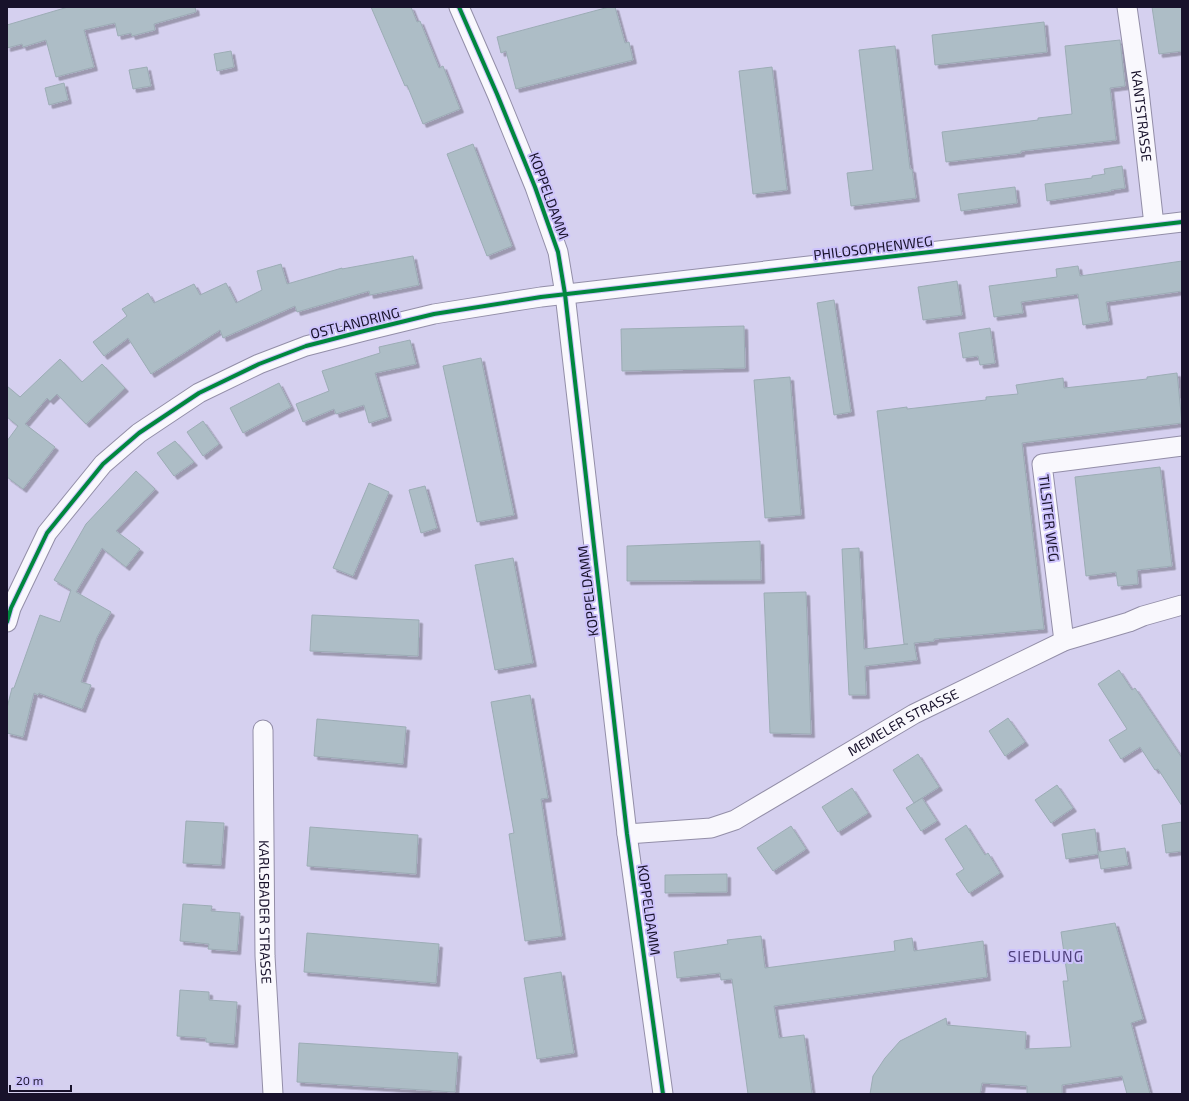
<svg xmlns="http://www.w3.org/2000/svg" width="1189" height="1101" font-family="'Exo 2',sans-serif">
  <style>
    .building { fill: #adbdc6; stroke: #9cacb5; filter: url(#shadow) }
    .lines { fill: none; stroke-linecap: round; stroke-linejoin: round }
    .street-casing { stroke: #938ea8; stroke-width: 21 }
    .street { stroke: #f9f8fd; stroke-width: 19 }
    .cycleway-casing { stroke: #cdc3fc; stroke-width: 6 }
    .cycleway { stroke: #00873e; stroke-width: 4 }
    .labels { text-anchor: middle; stroke-width: 4; stroke-linejoin: round; paint-order: stroke }
    .street-label { font-size: 14px; fill: #18122b; stroke: #cdc3fc }
    .neighbourhood-label { font-size: 15px; letter-spacing: 1px; fill: #4f407c; stroke: #cdc3fc }
  </style>
  <defs>
    <filter id="shadow"><feDropShadow dx="3.5" dy="3.5" stdDeviation="0" flood-color="#0004"/></filter>
  </defs>
  <rect width="100%" height="100%" fill="#d5d0ef"/>
  <path class="building" d="M 68,7 L 195,7 L 196,12 L 154,24 L 155,30 L 132,36 L 131,33 L 118,36 L 115,23 L 84,30 L 94,67 L 56,77 L 46,40 L 23,47 L 22,44 L 7,48 L 7,25 Z
    M 371,7 L 411,7 L 417,22 L 420,21 L 439,68 L 443,66 L 460,109 L 423,124 L 407,85 L 405,86 Z
    M 609,7 L 615,7 L 625,43 L 629,42 L 633,60 L 516,89 L 506,51 L 501,53 L 497,37 Z
    M 1152,7 L 1182,7 L 1182,51 L 1159,54 Z
    M 1044,22 L 1047,52 L 935,65 L 932,35 Z
    M 1120,40 L 1125,86 L 1110,88 L 1116,140 L 1021,151 L 1021,153 L 946,162 L 942,132 L 1038,120 L 1038,118 L 1072,114 L 1065,46 Z
    M 895,46 L 910,169 L 912,169 L 916,198 L 851,206 L 847,173 L 873,170 L 859,50 Z
    M 231,51 L 234,67 L 217,71 L 214,54 Z
    M 147,67 L 151,86 L 133,89 L 129,70 Z
    M 772,67 L 787,190 L 753,194 L 739,71 Z
    M 64,83 L 68,100 L 49,105 L 45,88 Z
    M 473,144 L 512,246 L 487,256 L 447,154 Z
    M 1122,166 L 1125,188 L 1111,190 L 1111,191 L 1047,201 L 1045,184 L 1092,178 L 1092,176 L 1105,174 L 1104,169 Z
    M 1015,187 L 1017,203 L 961,211 L 958,194 Z
    M 413,256 L 419,285 L 370,295 L 369,291 L 297,312 L 295,306 L 223,338 L 220,330 L 151,374 L 128,338 L 104,356 L 93,342 L 127,316 L 122,309 L 148,293 L 154,303 L 194,284 L 200,295 L 226,283 L 236,303 L 262,290 L 257,271 L 281,264 L 287,284 L 342,268 L 342,269 Z
    M 1182,261 L 1182,291 L 1106,302 L 1109,321 L 1083,325 L 1078,294 L 1021,302 L 1023,313 L 994,317 L 989,286 L 1057,277 L 1056,269 L 1078,266 L 1080,276 Z
    M 957,281 L 962,315 L 923,320 L 918,287 Z
    M 834,300 L 851,412 L 834,415 L 817,303 Z
    M 744,326 L 745,368 L 622,371 L 621,329 Z
    M 990,328 L 995,363 L 980,365 L 978,356 L 963,358 L 959,333 Z
    M 410,340 L 416,364 L 375,373 L 388,417 L 369,423 L 364,405 L 336,414 L 334,409 L 303,422 L 296,404 L 329,391 L 322,371 L 380,353 L 379,347 Z
    M 481,358 L 514,515 L 477,522 L 443,366 Z
    M 60,359 L 82,382 L 102,364 L 125,388 L 86,424 L 57,394 L 50,401 L 47,398 L 25,424 L 55,447 L 23,489 L 7,477 L 7,441 L 18,426 L 7,417 L 7,386 L 20,397 Z
    M 1177,373 L 1182,423 L 1022,443 L 1044,629 L 934,639 L 934,641 L 914,643 L 917,660 L 865,666 L 866,695 L 849,695 L 842,549 L 859,548 L 864,649 L 908,644 L 904,644 L 877,411 L 907,407 L 907,409 L 986,400 L 986,397 L 1018,394 L 1016,385 L 1063,378 L 1064,388 L 1147,379 L 1147,377 Z
    M 790,377 L 801,515 L 765,518 L 754,380 Z
    M 279,383 L 291,407 L 243,433 L 230,408 Z
    M 203,421 L 219,444 L 203,456 L 187,432 Z
    M 175,441 L 194,462 L 174,476 L 157,453 Z
    M 1160,467 L 1172,566 L 1137,570 L 1138,584 L 1118,586 L 1116,572 L 1086,576 L 1075,477 Z
    M 136,471 L 155,489 L 116,531 L 140,549 L 126,567 L 102,548 L 76,592 L 111,612 L 97,637 L 81,682 L 91,685 L 82,709 L 39,693 L 38,695 L 34,693 L 23,737 L 7,733 L 7,708 L 12,688 L 14,688 L 40,615 L 60,622 L 71,590 L 54,580 L 86,524 Z
    M 369,483 L 389,492 L 353,576 L 333,568 Z
    M 425,486 L 437,528 L 421,533 L 409,490 Z
    M 760,541 L 761,580 L 627,581 L 627,546 Z
    M 513,558 L 533,663 L 495,670 L 475,565 Z
    M 806,592 L 811,734 L 770,733 L 764,593 Z
    M 312,615 L 419,620 L 418,656 L 310,651 Z
    M 1119,670 L 1132,690 L 1135,688 L 1182,758 L 1182,806 L 1158,769 L 1155,770 L 1140,747 L 1121,759 L 1109,740 L 1127,729 L 1098,684 Z
    M 530,695 L 548,798 L 541,799 L 562,936 L 525,941 L 509,834 L 514,833 L 491,702 Z
    M 1008,718 L 1025,742 L 1005,756 L 989,731 Z
    M 317,719 L 406,727 L 403,764 L 314,756 Z
    M 918,754 L 939,787 L 914,803 L 893,770 Z
    M 1057,785 L 1073,808 L 1051,823 L 1035,800 Z
    M 852,788 L 868,813 L 838,832 L 822,807 Z
    M 922,798 L 937,821 L 921,831 L 906,808 Z
    M 186,821 L 224,823 L 221,865 L 183,863 Z
    M 1182,822 L 1182,851 L 1166,853 L 1162,825 Z
    M 966,825 L 985,855 L 988,853 L 1000,873 L 969,893 L 956,874 L 964,869 L 945,839 Z
    M 791,826 L 806,849 L 773,871 L 757,848 Z
    M 310,827 L 418,835 L 416,874 L 307,866 Z
    M 1095,829 L 1098,854 L 1066,859 L 1062,834 Z
    M 1125,848 L 1128,865 L 1101,869 L 1098,852 Z
    M 727,874 L 727,892 L 665,893 L 665,875 Z
    M 183,904 L 212,906 L 211,911 L 240,913 L 237,951 L 208,949 L 209,944 L 180,941 Z
    M 1115,923 L 1143,1019 L 1131,1023 L 1150,1094 L 1127,1094 L 1122,1076 L 1062,1085 L 1062,1094 L 1027,1094 L 1027,1086 L 982,1083 L 980,1094 L 870,1094 L 873,1076 L 885,1058 L 900,1041 L 946,1018 L 947,1025 L 1026,1032 L 1025,1049 L 1071,1047 L 1063,981 L 1068,981 L 1061,932 Z
    M 307,933 L 439,944 L 436,983 L 304,972 Z
    M 761,936 L 765,968 L 895,951 L 894,941 L 912,938 L 914,951 L 983,941 L 987,977 L 774,1006 L 779,1038 L 804,1035 L 812,1094 L 748,1094 L 732,979 L 721,980 L 720,973 L 677,978 L 674,952 L 728,944 L 727,940 Z
    M 561,972 L 574,1053 L 537,1059 L 524,978 Z
    M 180,990 L 209,992 L 209,1000 L 237,1002 L 234,1044 L 206,1042 L 206,1038 L 177,1036 Z
    M 299,1043 L 458,1053 L 455,1092 L 297,1082 Z"/>
  <g class="lines">
    <defs>
      <g id="street">
        <path d="M 459,7 L 497,94 L 535,187 L 558,252 L 565,294 L 627,834 L 663,1094"/>
        <path id="s1" d="M 1127,7 L 1139,91 L 1154,225"/>
        <path d="M 7,622 L 11,608 L 47,533 L 103,464 L 139,433 L 199,393 L 259,364 L 306,346 L 364,331 L 434,314 L 541,297 L 930,252 L 1182,222"/>
        <path d="M 1064,641 L 1042,464 L 1182,446"/>
        <path id="s2" d="M 263,730 L 265,956 L 273,1094"/>
        <path id="s3" d="M 627,834 L 711,828 L 735,820 L 914,714 L 1064,641 L 1129,622 L 1143,616 L 1182,605"/>
      </g>
    </defs>
    <use href="#street" class="street-casing"/>
    <use href="#street" class="street"/>
    <defs>
      <path id="cycleway" d="M 459,7 L 497,94 L 535,187 L 558,252 L 565,294 L 627,834 L 663,1094
        M 7,622 L 11,608 L 47,533 L 103,464 L 139,433 L 199,393 L 259,364 L 306,346 L 364,331 L 434,314 L 541,297 L 930,252 L 1182,222"/>
    </defs>
    <use href="#cycleway" class="cycleway-casing"/>
    <use href="#cycleway" class="cycleway"/>
  </g>
  <g class="labels">
    <g class="street-label">
      <text dy="5" stroke="none"><textPath href="#s1" startOffset="110">KANTSTRASSE</textPath></text>
      <text transform="translate(549 196) rotate(70)" y="5">KOPPELDAMM</text>
      <text transform="translate(873 248) rotate(-7)" y="5">PHILOSOPHENWEG</text>
      <text transform="translate(355 323) rotate(-14)" y="5">OSTLANDRING</text>
      <text transform="translate(1049 518) rotate(83)" y="5">TILSITER WEG</text>
      <text transform="translate(588 591) rotate(-97)" y="5">KOPPELDAMM</text>
      <text dy="5" stroke="none"><textPath href="#s3" startOffset="304">MEMELER STRASSE</textPath></text>
      <text transform="translate(649 910) rotate(82)" y="5">KOPPELDAMM</text>
      <text dy="5" stroke="none"><textPath href="#s2" startOffset="182">KARLSBADER STRASSE</textPath></text>
    </g>
    <g class="neighbourhood-label">
      <text x="1046" y="962">SIEDLUNG</text>
    </g>
  </g>
  <rect width="1189" height="1101" fill="none" stroke="#18122b" stroke-width="16"/>
  <path d="M10 1085v6h61v-6" fill="none" stroke="#18122b" stroke-width="2"/>
  <text x="16" y="1085" font-size="12" fill="#18122b" stroke="#cdc3fc" stroke-width="3" paint-order="stroke">20 m</text>
</svg>
